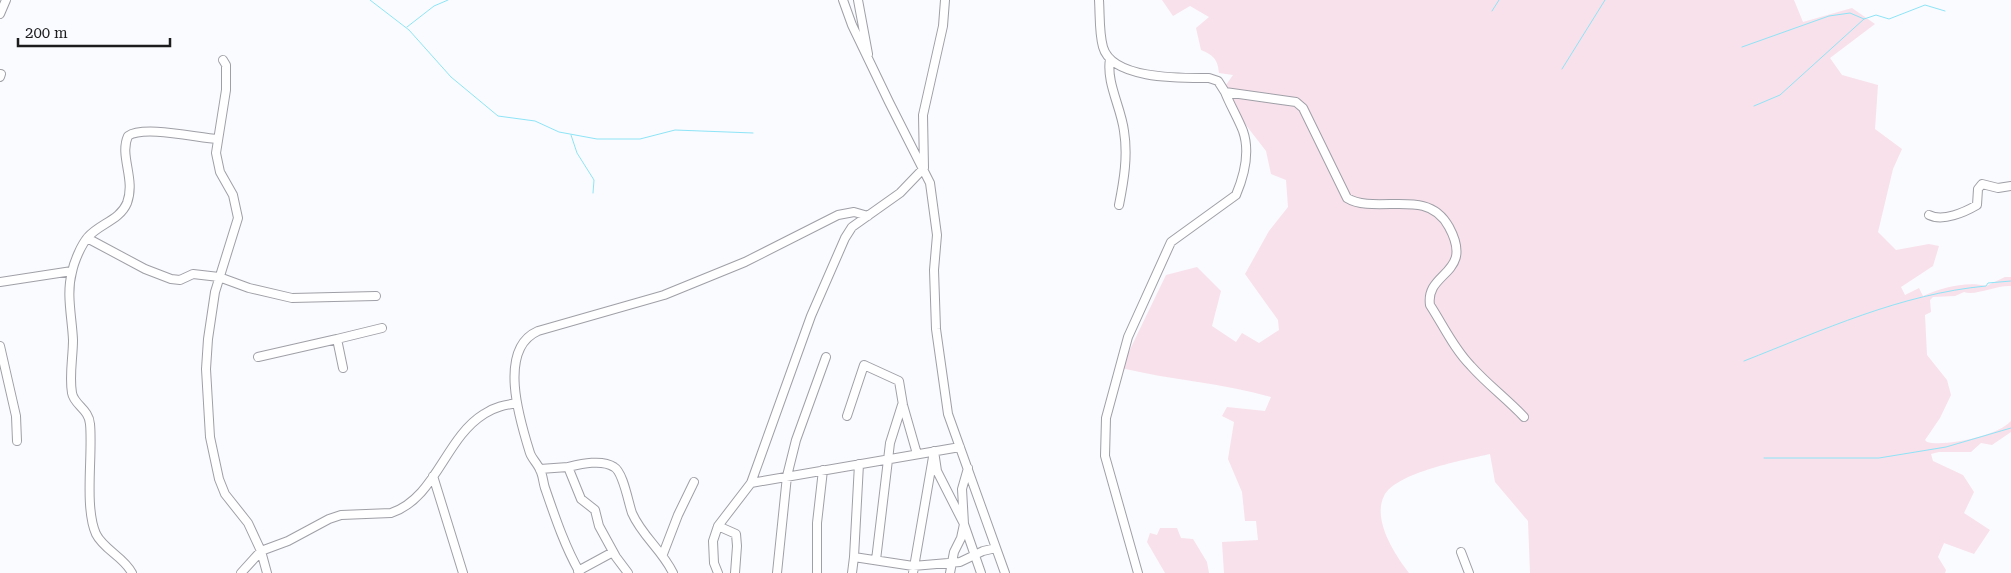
<svg xmlns="http://www.w3.org/2000/svg" width="2011" height="573" font-family="'Roboto Serif',serif">
  <style>
    .green { fill: #f8e1eb }
    .lines { fill: none; stroke-linecap: round; stroke-linejoin: round }
    .stream { stroke: #8ee4f7; stroke-width: 1 }
    .minor-casing { stroke: #9f9fa7; stroke-width: 10 }
    .minor { stroke: #fff; stroke-width: 8 }
  </style>
  <rect width="100%" height="100%" fill="#fafbfe"/>
  <path class="green" d="M 1162,0 L 1794,0 L 1803,22 L 1852,8 L 1875,24 L 1830,58 L 1842,75 L 1878,85 L 1875,129 L 1902,149 L 1893,169 L 1878,232 L 1896,250 L 1929,244 L 1939,246 L 1933,266 L 1901,287 L 1905,295 L 1919,288 L 1923,296 C 1941,288 1967,281 1986,286 L 2005,277 L 2011,277 L 2011,286 C 1996,285 1976,296 1964,292 L 1955,296 L 1933,297 L 1930,300 L 1931,312 L 1925,315 L 1927,355 L 1947,380 L 1951,395 L 1940,418 L 1925,440 L 1927,442 C 1944,447 1998,436 2011,421 L 2011,432 L 1992,445 L 1981,443 L 1971,452 L 1939,452 L 1931,454 L 1933,461 L 1963,475 L 1974,492 L 1964,513 L 1990,530 L 1974,554 L 1944,543 L 1938,557 L 1946,570 L 1945,573 L 1530,573 L 1528,521 L 1495,482 L 1490,454 C 1465,460 1396,472 1384,496 C 1372,520 1395,555 1409,573 L 1224,573 L 1222,542 L 1258,540 L 1256,521 L 1245,521 L 1242,492 L 1228,459 L 1234,422 L 1222,416 L 1227,407 L 1265,411 L 1271,397 C 1222,383 1171,380 1121,368 L 1166,275 L 1197,267 L 1221,291 L 1212,326 L 1236,342 L 1242,333 L 1259,343 L 1279,330 L 1278,320 L 1245,274 L 1269,231 L 1288,207 L 1286,180 L 1271,174 L 1266,151 L 1242,120 L 1226,85 L 1233,75 L 1219,73 C 1218,59 1213,55 1201,50 L 1196,28 L 1209,17 L 1190,6 L 1173,16 Z
    M 1160,528 L 1177,528 L 1181,538 L 1193,539 L 1207,562 L 1209,573 L 1165,573 L 1147,542 L 1150,533 L 1157,535 Z"/>
  <g class="lines">
    <path class="stream" d="M 370,0 L 409,30 L 451,77 L 498,116 L 535,121 L 559,132 L 597,139 L 640,139 L 675,130 L 753,133
      M 1492,11 L 1499,0
      M 407,27 L 434,6 L 448,0
      M 1742,47 L 1829,16 L 1850,13 L 1864,19 L 1876,15 L 1889,19 L 1925,5 L 1945,11
      M 1562,69 L 1605,0
      M 1754,106 L 1780,95 L 1864,19
      M 571,135 L 577,153 L 594,180 L 593,193
      M 1744,361 C 1823,330 1901,294 1986,286 L 1988,283 L 2011,281
      M 1764,458 L 1879,458 L 1946,447 L 2011,428"/>
    <defs>
      <path id="minor" d="M 843,0 L 852,25 L 889,102 L 930,183 L 937,235 L 934,270 L 936,329 L 948,414 L 1005,573
        M 858,0 L 868,54
        M 1099,0 C 1100,15 1099,33 1103,47 C 1112,80 1183,78 1209,78 L 1218,81 L 1225,92 L 1296,102 L 1303,108 L 1347,198 C 1366,210 1401,200 1423,206 C 1435,209 1443,216 1449,227 C 1475,275 1425,271 1430,305 C 1443,325 1454,349 1471,366 C 1487,384 1507,399 1524,417
        M 0,14 L 6,0
        M 1110,59 C 1106,83 1121,107 1124,131 C 1128,156 1124,180 1119,205
        M 223,60 L 226,65 L 226,90 L 216,153 L 220,172 L 233,195 L 238,218 L 215,292 L 208,339 L 206,369 L 210,437 L 219,479 L 225,494 L 248,523 L 261,551 L 267,573
        M 0,77 L 1,74
        M 1929,215 C 1943,222 1965,212 1977,205 L 1978,189 L 1982,184 L 1998,188 L 2011,186
        M 87,238 L 145,269 L 171,279 L 180,280 L 193,274 L 219,277 L 249,288 L 292,298 L 376,296
        M 0,282 L 72,271
        M 337,339 L 382,328
        M 0,346 L 16,416 L 17,441
        M 258,357 L 337,339 L 343,368
        M 847,416 L 864,365 L 899,381 L 903,405 L 917,454
        M 934,451 L 937,471 L 964,524 L 981,573
        M 568,467 C 581,464 602,459 614,467 C 623,472 628,501 632,513 C 642,536 662,550 673,573
        M 540,469 L 568,467 L 581,499 L 595,510 L 599,526 L 616,557 L 628,573
        M 433,476 L 463,573
        M 751,483 L 960,447
        M 718,526 L 736,534 L 737,546 L 735,573
        M 1461,552 L 1469,573
        M 663,554 L 678,515 L 694,482
        M 854,557 L 859,464
        M 876,560 L 890,443 L 902,405
        M 578,571 L 613,552
        M 132,573 C 124,557 104,550 96,534 C 84,507 93,454 90,424 C 89,409 74,405 72,393 C 69,376 73,357 73,340 C 72,317 66,294 72,272 C 74,262 81,245 88,237 C 99,224 120,220 127,203 C 136,179 119,156 128,136 C 144,125 198,138 218,139
        M 241,573 L 261,551 L 288,541 L 329,519 L 341,515 L 391,513 C 436,498 445,438 484,414 C 494,407 505,405 517,403
        M 580,573 C 565,547 555,517 545,488 C 543,482 543,475 540,470 C 538,464 532,459 530,453 C 520,421 497,349 538,331 L 664,295 L 745,262 L 838,215 L 854,212 L 868,216
        M 718,573 L 714,563 L 713,541 L 718,526 L 751,483 L 811,316 L 845,238 L 852,227 L 900,193 L 924,168 L 923,115 L 943,26 L 945,0
        M 777,573 L 787,476 L 796,440 L 826,357
        M 817,573 L 817,523 L 823,470
        M 852,573 L 854,557 L 913,566 L 960,562 L 983,551 L 996,548
        M 913,573 L 933,457
        M 950,573 L 954,552 L 961,538 L 964,524 L 962,489 L 968,468
        M 1138,573 L 1105,456 L 1106,418 L 1128,337 L 1171,242 L 1236,195 C 1244,176 1250,151 1243,131 C 1238,118 1230,105 1225,92"/>
    </defs>
    <use href="#minor" class="minor-casing"/>
    <use href="#minor" class="minor"/>
  </g>
  <path d="M18 38v8h152v-8" fill="none" stroke="#1c1c1f" stroke-width="2.5"/>
  <text x="25" y="38" font-size="15" fill="#1c1c1f" stroke="#fafbfe" stroke-width="4" paint-order="stroke">200 m</text>
</svg>
